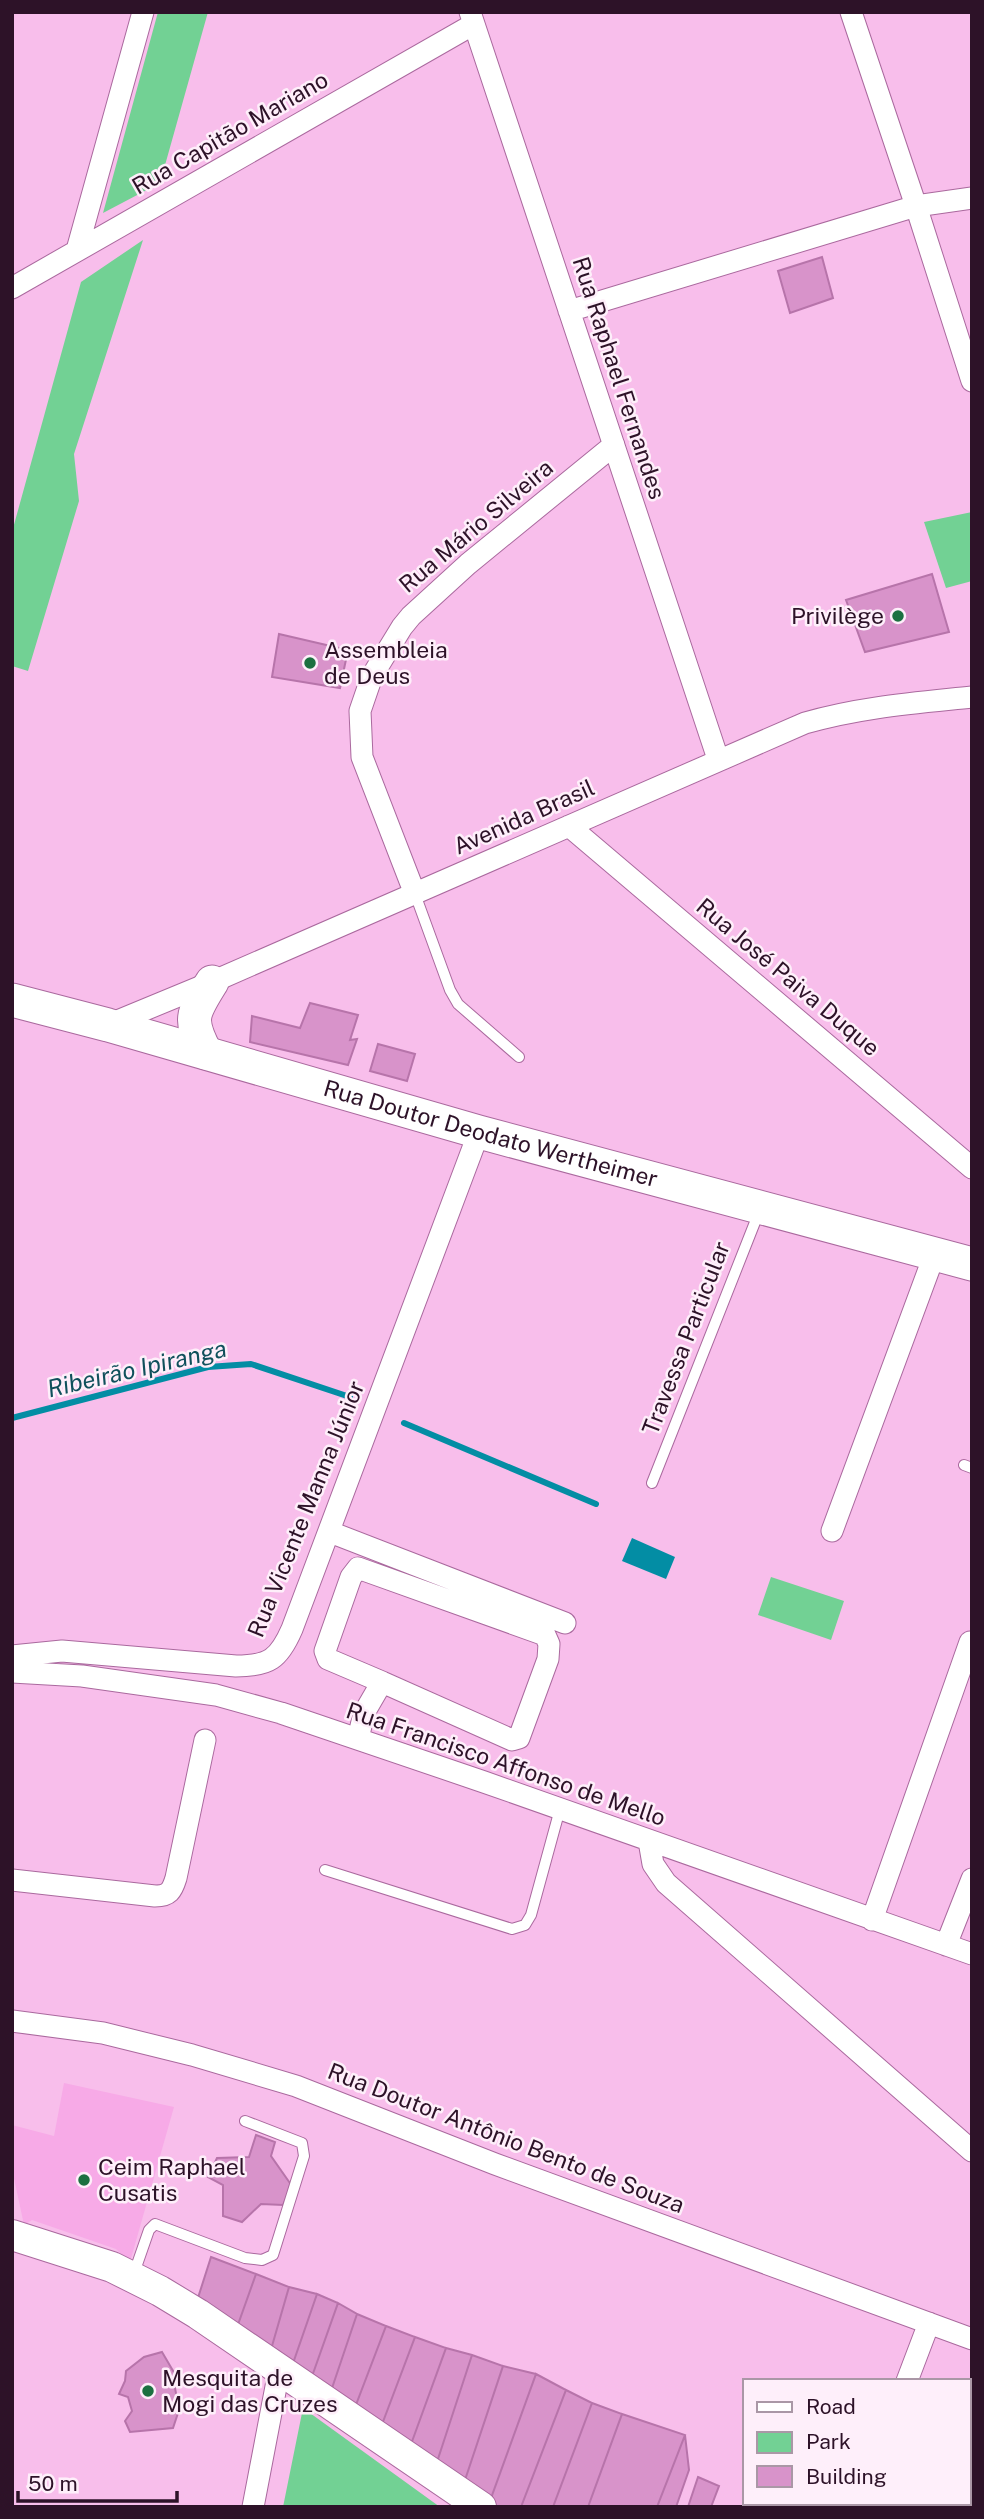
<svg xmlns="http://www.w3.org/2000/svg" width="984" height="2519" font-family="'Public Sans',sans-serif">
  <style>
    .built { fill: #f7aae7 }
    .green { fill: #72d194 }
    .water { fill: #038da4 }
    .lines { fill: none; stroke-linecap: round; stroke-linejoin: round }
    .stream { stroke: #038da4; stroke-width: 6 }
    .building { fill: #d893ca; stroke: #b774aa; stroke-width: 2 }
    .lane-casing { stroke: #aa699e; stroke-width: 12 }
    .street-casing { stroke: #aa699e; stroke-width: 23 }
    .secondary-casing { stroke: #aa699e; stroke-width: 32 }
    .primary-casing { stroke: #aa699e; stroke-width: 35 }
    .lane { stroke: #fff; stroke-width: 10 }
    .street { stroke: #fff; stroke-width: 21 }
    .secondary { stroke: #fff; stroke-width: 30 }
    .primary { stroke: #fff; stroke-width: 33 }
    .poi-dot { fill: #1c7041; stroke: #feeffa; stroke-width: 2.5 }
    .labels { text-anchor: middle; stroke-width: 5; stroke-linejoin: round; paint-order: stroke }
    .street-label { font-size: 23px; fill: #2d1228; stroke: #feeffa }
    .poi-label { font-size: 23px; fill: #2d1228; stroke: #feeffa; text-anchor: start }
    .water-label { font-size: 24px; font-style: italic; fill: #10505c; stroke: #feeffa }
  </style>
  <rect width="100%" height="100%" fill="#f8beeb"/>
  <path class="built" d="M 64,2083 L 174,2107 L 130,2262 L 116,2249 L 32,2220 L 24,2225 L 12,2169 L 12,2125 L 54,2136 Z"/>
  <path class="green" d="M 158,12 L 208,12 L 160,183 L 103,213 Z
    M 143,240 L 74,454 L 79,501 L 28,671 L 12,666 L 12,532 L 81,282 Z
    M 972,512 L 972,581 L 946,588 L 924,522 Z
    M 771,1577 L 844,1601 L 831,1640 L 758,1615 Z
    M 303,2408 L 440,2507 L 283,2507 Z"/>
  <path class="water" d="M 632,1538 L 675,1557 L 666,1579 L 622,1561 Z"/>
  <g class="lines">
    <path class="stream" d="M 12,1418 L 208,1367 L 251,1364 L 350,1397
      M 404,1423 L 596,1504"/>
  </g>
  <path class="building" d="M 822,257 L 833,298 L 790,313 L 778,271 Z
    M 932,574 L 949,632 L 865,652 L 846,600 Z
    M 279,634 L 348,650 L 340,688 L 272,677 Z
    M 310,1003 L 358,1015 L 350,1040 L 357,1039 L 348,1065 L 250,1042 L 252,1016 L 300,1028 Z
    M 378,1044 L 415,1054 L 407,1081 L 370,1071 Z
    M 256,2135 L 275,2142 L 271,2156 L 292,2186 L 283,2205 L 261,2204 L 242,2222 L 223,2216 L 223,2185 L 208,2177 L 217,2158 L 249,2157 Z
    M 211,2257 L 256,2274 L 235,2333 L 196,2304 Z
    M 256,2274 L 289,2287 L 270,2353 L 235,2333 Z
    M 289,2287 L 317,2294 L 291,2369 L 270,2353 Z
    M 317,2294 L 338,2303 L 310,2382 L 291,2369 Z
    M 338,2303 L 357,2314 L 330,2394 L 310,2382 Z
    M 357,2314 L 386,2326 L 354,2410 L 330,2394 Z
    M 386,2326 L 415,2337 L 381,2427 L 354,2410 Z
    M 415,2337 L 446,2348 L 410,2447 L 381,2427 Z
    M 446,2348 L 472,2355 L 436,2465 L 410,2447 Z
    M 162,2352 L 179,2381 L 175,2388 L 179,2410 L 173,2428 L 130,2432 L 125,2421 L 132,2411 L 128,2397 L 119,2394 L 125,2381 L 126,2371 L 144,2357 Z
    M 472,2355 L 503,2366 L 464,2483 L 436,2465 Z
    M 503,2366 L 536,2374 L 490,2501 L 464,2483 Z
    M 536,2374 L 566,2390 L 521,2507 L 498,2507 L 490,2501 Z
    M 566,2390 L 592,2403 L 553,2507 L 521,2507 Z
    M 592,2403 L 622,2414 L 588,2507 L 553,2507 Z
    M 622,2414 L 685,2435 L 657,2507 L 588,2507 Z
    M 685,2435 L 689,2470 L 676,2507 L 657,2507 Z
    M 698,2477 L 719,2486 L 711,2507 L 688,2507 Z
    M 794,2503 L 819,2503 L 817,2507 L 793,2507 Z"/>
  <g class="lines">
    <defs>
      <path id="lane" d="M 415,894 L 450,990 L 458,1004 L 519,1057
        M 964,1465 L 972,1468
        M 652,1483 L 759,1212
        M 325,1870 L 512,1929 L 525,1925 L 531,1915 L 560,1809
        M 133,2276 L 149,2230 L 155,2224 L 245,2258 L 262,2260 L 273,2255 L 304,2156 L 302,2143 L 245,2121"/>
      <path id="street" d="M 470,12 L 718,759
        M 851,12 L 916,206 L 972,381
        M 77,250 L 143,12
        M 12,288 L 474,24
        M 569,311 L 916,206 L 972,198
        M 569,826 L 972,1168
        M 415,894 L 362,757 L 360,711 L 372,676 L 402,627 L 411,616 L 468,564 L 614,445
        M 108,1025 L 212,982 L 805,723 C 860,707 915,703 972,697
        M 832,1531 L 935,1253
        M 330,1532 L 565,1623
        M 12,1656 L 62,1651 L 236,1666 C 269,1666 279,1659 292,1629 L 479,1132
        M 12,1672 L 82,1676 L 216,1695 L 281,1713 L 484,1782 L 972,1954
        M 358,1739 L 364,1713 L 382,1682 L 328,1659 L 325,1651 L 351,1577 L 358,1568 L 545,1635 L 549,1644 L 548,1659 L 519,1738 L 512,1740 L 382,1682
        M 649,1841 L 653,1864 L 666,1883 L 972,2151
        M 12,1880 L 155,1896 C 169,1896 172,1891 176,1878 L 205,1740
        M 872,1920 L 970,1642
        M 946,1945 L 972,1879
        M 12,2021 L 103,2033 L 192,2055 L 296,2086 L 495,2164 L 972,2339
        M 907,2381 L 929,2323
        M 253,2507 L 279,2371"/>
      <path id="secondary" d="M 12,2235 L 112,2267 L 160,2291 L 198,2314 L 481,2507"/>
      <g id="primary">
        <path id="s1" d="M 12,1000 L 108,1025 L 479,1132 L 972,1264"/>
        <path d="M 206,1053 C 188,1019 192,1014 212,982"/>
      </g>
    </defs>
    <use href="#lane" class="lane-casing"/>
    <use href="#street" class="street-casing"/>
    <use href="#secondary" class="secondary-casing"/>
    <use href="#primary" class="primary-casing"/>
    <use href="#lane" class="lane"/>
    <use href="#street" class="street"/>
    <use href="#secondary" class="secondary"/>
    <use href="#primary" class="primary"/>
  </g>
  <g class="poi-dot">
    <circle cx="898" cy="616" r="7"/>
    <circle cx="310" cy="663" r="7"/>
    <circle cx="84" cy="2180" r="7"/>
    <circle cx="148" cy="2391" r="7"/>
  </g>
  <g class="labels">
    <g class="street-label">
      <text transform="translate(230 133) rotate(-30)" y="8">Rua Capitão Mariano</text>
      <text transform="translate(619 378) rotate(72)" y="8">Rua Raphael Fernandes</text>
      <text transform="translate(476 526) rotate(-40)" y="8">Rua Mário Silveira</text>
      <text transform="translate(524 817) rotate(-24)" y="8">Avenida Brasil</text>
      <text transform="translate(788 977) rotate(40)" y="8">Rua José Paiva Duque</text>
      <text dy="8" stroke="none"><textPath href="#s1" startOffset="497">Rua Doutor Deodato Wertheimer</textPath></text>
      <text transform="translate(686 1338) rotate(-69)" y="8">Travessa Particular</text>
      <text transform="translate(306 1509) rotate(-68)" y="8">Rua Vicente Manna Júnior</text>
      <text transform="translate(506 1764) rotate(19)" y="8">Rua Francisco Affonso de Mello</text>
      <text transform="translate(506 2138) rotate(21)" y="8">Rua Doutor Antônio Bento de Souza</text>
    </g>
    <g class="poi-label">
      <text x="884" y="624" text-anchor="end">Privilège</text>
      <text x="324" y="658">Assembleia<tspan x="324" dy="26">de Deus</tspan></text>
      <text x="98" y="2175">Ceim Raphael<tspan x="98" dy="26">Cusatis</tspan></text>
      <text x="162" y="2386">Mesquita de<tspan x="162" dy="26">Mogi das Cruzes</tspan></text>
    </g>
    <g class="water-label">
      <text transform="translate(137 1369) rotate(-13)" y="8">Ribeirão Ipiranga</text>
    </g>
  </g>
  <rect width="984" height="2519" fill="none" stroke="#2d1228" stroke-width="28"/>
  <rect x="743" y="2379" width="228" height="126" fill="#feeffa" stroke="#aa97a6" stroke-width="2"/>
  <rect x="757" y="2402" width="35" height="10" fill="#ffffff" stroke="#aa97a6" stroke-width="2"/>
  <text x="806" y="2414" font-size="21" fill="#2d1228">Road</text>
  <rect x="757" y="2432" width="35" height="21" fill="#72d194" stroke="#aa97a6" stroke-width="2"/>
  <text x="806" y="2449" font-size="21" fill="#2d1228">Park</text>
  <rect x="757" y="2466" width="35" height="21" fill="#d893ca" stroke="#aa97a6" stroke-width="2"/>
  <text x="806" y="2484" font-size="21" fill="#2d1228">Building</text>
  <path d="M18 2491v10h159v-10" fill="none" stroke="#2d1228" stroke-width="3.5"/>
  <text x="28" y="2491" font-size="21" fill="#2d1228" stroke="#feeffa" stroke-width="5" paint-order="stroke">50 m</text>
</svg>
